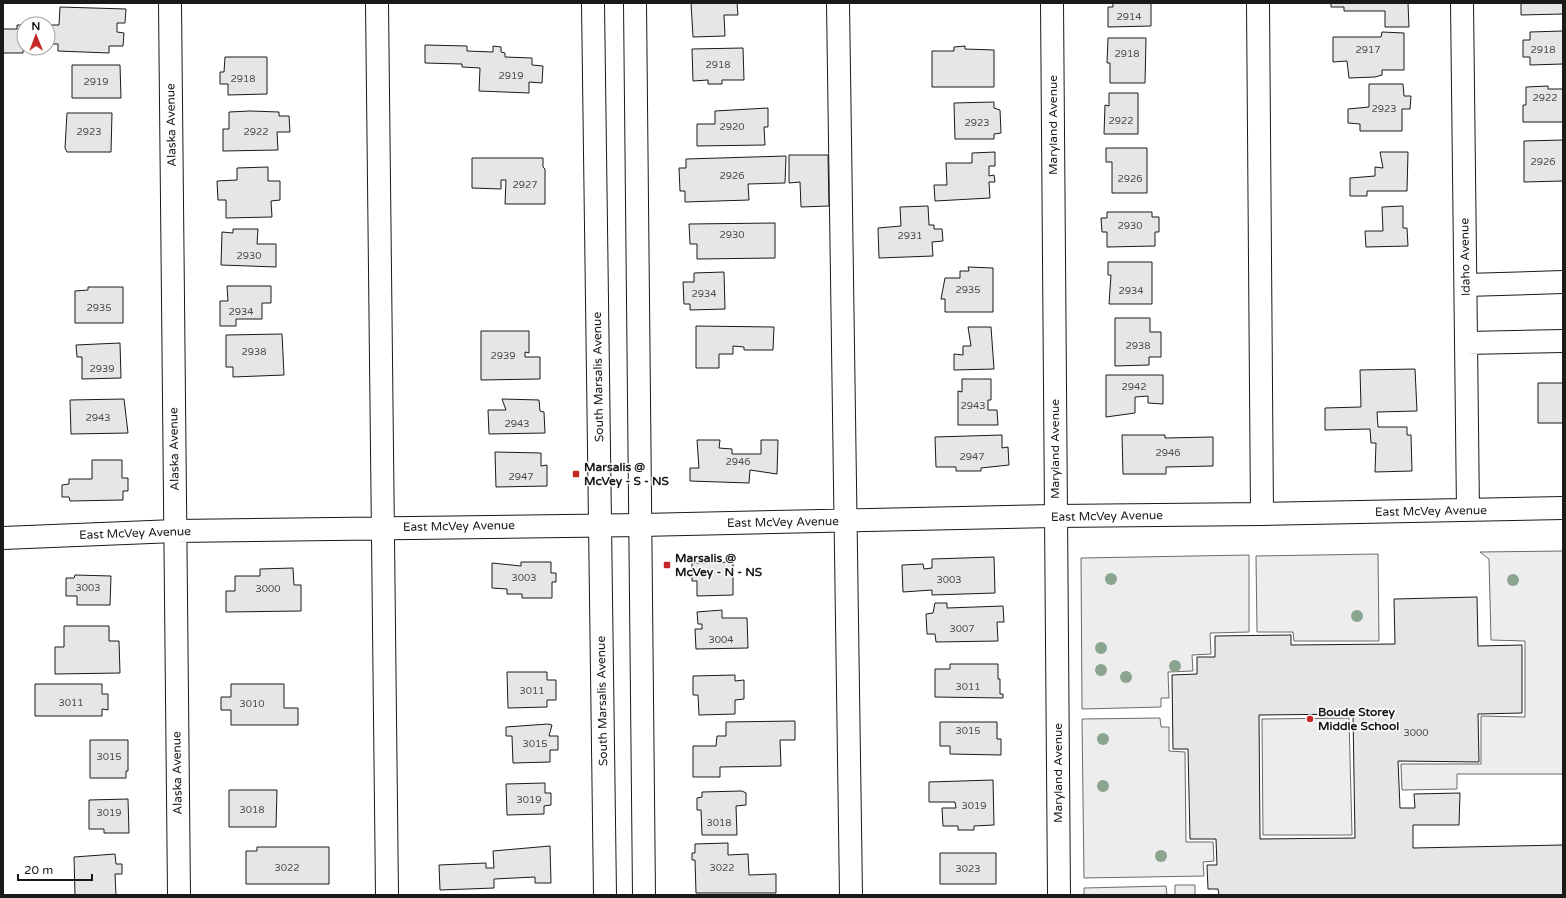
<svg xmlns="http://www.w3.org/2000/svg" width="1566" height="898" font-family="'Varela Round',sans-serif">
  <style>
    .built { fill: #ededed; stroke: #6a6a6a }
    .building { fill: #e6e6e6; stroke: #1a1a1a; fill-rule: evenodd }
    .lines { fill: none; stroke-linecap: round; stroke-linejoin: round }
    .minor-casing { stroke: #1a1a1a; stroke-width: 24 }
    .major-casing { stroke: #1a1a1a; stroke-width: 24 }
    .minor { stroke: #fff; stroke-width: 22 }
    .major { stroke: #fff; stroke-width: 22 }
    .tree { fill: #8aa48f }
    .poi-dot { fill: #c62828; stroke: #fff; stroke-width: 1.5 }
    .labels { text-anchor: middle; stroke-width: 3; stroke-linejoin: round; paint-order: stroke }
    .number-label { font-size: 10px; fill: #4d4d4d }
    .street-label { font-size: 12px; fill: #1a1a1a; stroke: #fff }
    .poi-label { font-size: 12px; font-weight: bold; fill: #1a1a1a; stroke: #fff; text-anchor: start }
  </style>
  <rect width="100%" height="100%" fill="#fff"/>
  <path class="built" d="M 1563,551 L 1563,774 L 1457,774 L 1457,789 L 1402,790 L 1401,764 L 1481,764 L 1481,716 L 1525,717 L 1525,641 L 1491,640 L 1489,559 L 1480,552 Z
    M 1378,554 L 1379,641 L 1294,641 L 1293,632 L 1257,632 L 1256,556 Z
    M 1249,555 L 1249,632 L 1210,633 L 1211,654 L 1192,655 L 1193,671 L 1168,672 L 1169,698 L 1161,698 L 1161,707 L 1082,709 L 1081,558 Z
    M 1160,718 L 1161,727 L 1169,727 L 1169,751 L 1185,752 L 1186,842 L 1213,842 L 1214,861 L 1203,862 L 1204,876 L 1084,878 L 1082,719 Z
    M 1349,718 L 1352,835 L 1263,835 L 1262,719 Z
    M 1175,885 L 1195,885 L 1195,895 L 1175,895 Z
    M 1166,886 L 1167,895 L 1084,895 L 1084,888 Z"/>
  <path class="building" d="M 691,3 L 737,3 L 738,15 L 724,15 L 725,36 L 693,37 Z
    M 1113,3 L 1151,3 L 1151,26 L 1108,27 L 1108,7 L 1113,7 Z
    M 1331,3 L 1408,3 L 1409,27 L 1385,27 L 1385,11 L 1344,11 L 1344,7 L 1331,7 Z
    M 1521,3 L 1563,3 L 1563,14 L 1521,15 Z
    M 60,7 L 126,9 L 125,23 L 117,23 L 117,32 L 124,33 L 123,46 L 109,46 L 109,53 L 58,51 L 58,44 L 48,44 L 48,25 L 59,25 Z
    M 17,25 L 24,25 L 23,53 L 3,53 L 3,29 L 17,29 Z
    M 1563,31 L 1563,64 L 1530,65 L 1530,57 L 1523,57 L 1523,40 L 1530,40 L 1530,32 Z
    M 1382,32 L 1404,33 L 1404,70 L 1382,70 L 1382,75 L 1375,77 L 1349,78 L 1347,61 L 1333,62 L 1333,37 L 1381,37 Z
    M 1108,38 L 1146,38 L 1145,83 L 1110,83 L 1110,63 L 1107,63 Z
    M 425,45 L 467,46 L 467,51 L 493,52 L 493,46 L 501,47 L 501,52 L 505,53 L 505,57 L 532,58 L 532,65 L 543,66 L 542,83 L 529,82 L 529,93 L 479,91 L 480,68 L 462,67 L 462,64 L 425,63 Z
    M 965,46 L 965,49 L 994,50 L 994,87 L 932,87 L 932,51 L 954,51 L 954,47 Z
    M 743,48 L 744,80 L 722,80 L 722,84 L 708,84 L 708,80 L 693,81 L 692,49 Z
    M 225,57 L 267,57 L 267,94 L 228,95 L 228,84 L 220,84 L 220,72 L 224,72 Z
    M 72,65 L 120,65 L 121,98 L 72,98 Z
    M 1369,84 L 1403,84 L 1404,96 L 1411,96 L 1410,109 L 1402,109 L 1402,131 L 1360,131 L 1360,124 L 1348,123 L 1348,109 L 1369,107 Z
    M 1548,86 L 1548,89 L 1563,89 L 1563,122 L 1523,122 L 1523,105 L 1526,105 L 1526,87 Z
    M 1109,93 L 1138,93 L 1138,134 L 1104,134 L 1105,105 L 1109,106 Z
    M 994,102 L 994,108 L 1000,110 L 1001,133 L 994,134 L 994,139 L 955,139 L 954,103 Z
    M 768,108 L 768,127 L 764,127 L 765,145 L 697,146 L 697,124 L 715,124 L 715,111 Z
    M 250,111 L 279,112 L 279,116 L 289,116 L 290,132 L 277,132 L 278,150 L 223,151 L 223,129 L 229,129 L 229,112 Z
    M 67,113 L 112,113 L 111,152 L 67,152 L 65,148 Z
    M 1563,140 L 1563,181 L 1524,182 L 1524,141 Z
    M 1106,148 L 1147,148 L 1147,193 L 1112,193 L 1112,162 L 1106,162 Z
    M 995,152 L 995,166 L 989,166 L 989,176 L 994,175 L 995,182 L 989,182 L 990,198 L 935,201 L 934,185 L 947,185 L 946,163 L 972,163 L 972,153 Z
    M 1380,152 L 1408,152 L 1407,191 L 1367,191 L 1367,196 L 1350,196 L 1350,178 L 1375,176 L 1375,167 L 1383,168 Z
    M 789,155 L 828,155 L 829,206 L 801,207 L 800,182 L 789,183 Z
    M 786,156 L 785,183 L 748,184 L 749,200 L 685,202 L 685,191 L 680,191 L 679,168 L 686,168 L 686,159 Z
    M 472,158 L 543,158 L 543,167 L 545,169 L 545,204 L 505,204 L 506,180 L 501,180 L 501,189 L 472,188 Z
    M 268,167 L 268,181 L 280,181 L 280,200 L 271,201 L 272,217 L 226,218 L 226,200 L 218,200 L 217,181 L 237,180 L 237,168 Z
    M 928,206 L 929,225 L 934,225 L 934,229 L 942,229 L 943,241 L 932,242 L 933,256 L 879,258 L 878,228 L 901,226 L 900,207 Z
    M 1403,206 L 1403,228 L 1407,228 L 1408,246 L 1366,247 L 1365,231 L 1383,231 L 1382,207 Z
    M 1107,212 L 1152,212 L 1152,217 L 1159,217 L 1159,232 L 1155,232 L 1155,246 L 1107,247 L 1107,232 L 1102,232 L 1101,218 L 1107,218 Z
    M 775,223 L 775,258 L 697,259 L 697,244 L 690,244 L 689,224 Z
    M 233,229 L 258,229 L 257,244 L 276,244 L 276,267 L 221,265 L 222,232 L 233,233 Z
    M 1108,262 L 1152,262 L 1152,304 L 1109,304 L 1111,275 L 1108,275 Z
    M 968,267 L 993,268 L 993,312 L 945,312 L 945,299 L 941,299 L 945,278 L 960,278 L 960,271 L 969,271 Z
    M 724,272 L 725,309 L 690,310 L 690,304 L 684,304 L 683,282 L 694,282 L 694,273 Z
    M 227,286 L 271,286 L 271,303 L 262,303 L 262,319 L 236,319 L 236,326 L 220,326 L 220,301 L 228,301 Z
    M 88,287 L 123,287 L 123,323 L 75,323 L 75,291 L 88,290 Z
    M 1115,318 L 1150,318 L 1150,332 L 1161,332 L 1161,357 L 1149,357 L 1149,365 L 1115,366 Z
    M 696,326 L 774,327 L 773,350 L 744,350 L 744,347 L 733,346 L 733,354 L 719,354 L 719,368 L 696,368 Z
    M 968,327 L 991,327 L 994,369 L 954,370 L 954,354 L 963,355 L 963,346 L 971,346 Z
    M 481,331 L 529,331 L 529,353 L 525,352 L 525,357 L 540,357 L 540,379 L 481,380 Z
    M 282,334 L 284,375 L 233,377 L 233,367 L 226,367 L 226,335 Z
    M 120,343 L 121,378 L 82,379 L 82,357 L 77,357 L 76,345 Z
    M 1415,369 L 1417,411 L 1377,412 L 1378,427 L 1407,427 L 1407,435 L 1411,435 L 1412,471 L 1375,472 L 1376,443 L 1371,443 L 1370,429 L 1325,430 L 1325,408 L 1361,407 L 1360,370 Z
    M 1106,375 L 1163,375 L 1163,404 L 1148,403 L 1148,396 L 1135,397 L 1135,413 L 1106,417 Z
    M 962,379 L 991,379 L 991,400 L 988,400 L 988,410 L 997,410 L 998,425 L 958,425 L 958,391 L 962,392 Z
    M 1538,383 L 1563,383 L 1563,423 L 1538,423 Z
    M 124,399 L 128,433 L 71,434 L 70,400 Z
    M 502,399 L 539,400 L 540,411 L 544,412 L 545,433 L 489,434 L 488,410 L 506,410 Z
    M 1002,435 L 1002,448 L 1008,447 L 1009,465 L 981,468 L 981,471 L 956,471 L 956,467 L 936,467 L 935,437 Z
    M 1122,435 L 1165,435 L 1165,438 L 1213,437 L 1213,466 L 1166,467 L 1166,474 L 1123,474 Z
    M 697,440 L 720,440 L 719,448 L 732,449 L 732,454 L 761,454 L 761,440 L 778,440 L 777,474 L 750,470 L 749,483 L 690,481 L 690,468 L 699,468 Z
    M 495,452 L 541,453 L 541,466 L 547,465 L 547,486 L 496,487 Z
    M 92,460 L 122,460 L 122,478 L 128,478 L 128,491 L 123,491 L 123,500 L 70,501 L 69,497 L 62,497 L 62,485 L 69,484 L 69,479 L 92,479 Z
    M 994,557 L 995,593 L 932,595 L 932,590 L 903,592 L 902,565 L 923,564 L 924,569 L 932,568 L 932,559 Z
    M 521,562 L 551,562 L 551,573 L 556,573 L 556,582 L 552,582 L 552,598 L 522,598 L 522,594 L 507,594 L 507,589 L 492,588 L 492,563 L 521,566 Z
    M 733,562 L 733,595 L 697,596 L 697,581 L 692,581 L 692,563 Z
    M 293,568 L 294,585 L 301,585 L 301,611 L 226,612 L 226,591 L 235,591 L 235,576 L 260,576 L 260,569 Z
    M 75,575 L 111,576 L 110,605 L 77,605 L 77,596 L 66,596 L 66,578 L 74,578 Z
    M 1477,597 L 1478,646 L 1522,645 L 1522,713 L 1478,714 L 1479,762 L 1398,761 L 1400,808 L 1415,808 L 1414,794 L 1460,793 L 1459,825 L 1413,825 L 1413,848 L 1563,845 L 1563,895 L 1219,895 L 1218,889 L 1208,889 L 1207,865 L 1217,865 L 1216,839 L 1190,839 L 1188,749 L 1173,749 L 1172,675 L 1197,674 L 1197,657 L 1215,657 L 1215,636 L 1291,635 L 1291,645 L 1395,644 L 1394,599 ZM 1353,714 L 1355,838 L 1260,839 L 1259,715 Z
    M 935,603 L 947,603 L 947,608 L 1003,606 L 1004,622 L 997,622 L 998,641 L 936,642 L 935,634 L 927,634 L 926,614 L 933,613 Z
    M 722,610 L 722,618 L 747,618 L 748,648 L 696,649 L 695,629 L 702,629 L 702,624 L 698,624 L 697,612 Z
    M 64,626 L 109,626 L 109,641 L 119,641 L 120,673 L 55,674 L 55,647 L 64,647 Z
    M 950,664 L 998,664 L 998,679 L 1000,679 L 1000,694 L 1003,694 L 1003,698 L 935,697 L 935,669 L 950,669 Z
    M 507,672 L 547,672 L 547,680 L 556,680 L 556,700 L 547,700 L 547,707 L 508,708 Z
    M 735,675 L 735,681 L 744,680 L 744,699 L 735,700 L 735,714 L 699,715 L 698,695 L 693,695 L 693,676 Z
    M 35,684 L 102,684 L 102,694 L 108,694 L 108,710 L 102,709 L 102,716 L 35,716 Z
    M 231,684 L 284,684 L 284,708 L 298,708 L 298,725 L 231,725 L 231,710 L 221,710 L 221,697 L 231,697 Z
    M 795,721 L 795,740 L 780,740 L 781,766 L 720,767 L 720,777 L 693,777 L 693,746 L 716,746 L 717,736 L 726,736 L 726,722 Z
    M 940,722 L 997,722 L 997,739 L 1001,739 L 1001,755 L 950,754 L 950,746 L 940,746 Z
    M 548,724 L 552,725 L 549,736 L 558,736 L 558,750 L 550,750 L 550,762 L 513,763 L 512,736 L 506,736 L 506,727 Z
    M 90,740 L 128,740 L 128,771 L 126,771 L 126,778 L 90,778 Z
    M 993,780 L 994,825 L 974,826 L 974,830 L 958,830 L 958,826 L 943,826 L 942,808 L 956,808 L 955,802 L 929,802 L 929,782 Z
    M 545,783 L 545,793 L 551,793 L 551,805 L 544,806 L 544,814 L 507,815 L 506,784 Z
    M 229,790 L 277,790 L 276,827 L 229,827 Z
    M 742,791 L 746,793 L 746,805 L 736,806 L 737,835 L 702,835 L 701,810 L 697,810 L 697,798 L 702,797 L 702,792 Z
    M 128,799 L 129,833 L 104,833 L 104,829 L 89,829 L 89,800 Z
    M 728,843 L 728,855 L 748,854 L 749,875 L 776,874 L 776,893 L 696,893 L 695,860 L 692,860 L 692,853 L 695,853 L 695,844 Z
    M 550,846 L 551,883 L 535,883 L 535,877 L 494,879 L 494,888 L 440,890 L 439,865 L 486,863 L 486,868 L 494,868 L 493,851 Z
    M 257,847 L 329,847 L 329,884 L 246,884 L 246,851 L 257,851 Z
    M 940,853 L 996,853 L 996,884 L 940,884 Z
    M 115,854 L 116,864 L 122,864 L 122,874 L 115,874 L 116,895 L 75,895 L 74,857 Z"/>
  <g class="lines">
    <defs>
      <path id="minor" d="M 170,3 L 179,895
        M 377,3 L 387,895
        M 838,3 L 851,895
        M 1052,3 L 1059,895
        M 1258,3 L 1262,514
        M 1462,3 L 1468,510
        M 1466,285 L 1563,282
        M 1466,343 L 1563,341
        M 3,538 L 175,531 L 641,525 L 1055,516 L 1262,514 L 1563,508"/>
      <path id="major" d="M 593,3 L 605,895
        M 635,3 L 644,895"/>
    </defs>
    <use href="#minor" class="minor-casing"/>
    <use href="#major" class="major-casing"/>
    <use href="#minor" class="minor"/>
    <use href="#major" class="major"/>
  </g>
  <g class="tree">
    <circle cx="1111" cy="579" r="6"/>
    <circle cx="1513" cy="580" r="6"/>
    <circle cx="1357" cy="616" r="6"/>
    <circle cx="1101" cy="648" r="6"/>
    <circle cx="1175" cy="666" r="6"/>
    <circle cx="1101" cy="670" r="6"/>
    <circle cx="1126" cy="677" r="6"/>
    <circle cx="1103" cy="739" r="6"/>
    <circle cx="1103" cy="786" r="6"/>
    <circle cx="1161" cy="856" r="6"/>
  </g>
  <g class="poi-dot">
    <rect x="572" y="470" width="8" height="8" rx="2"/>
    <rect x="663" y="561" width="8" height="8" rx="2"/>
    <circle cx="1310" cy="719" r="4"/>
  </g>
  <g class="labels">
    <g class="number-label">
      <text x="1129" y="20">2914</text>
      <text x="1368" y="53">2917</text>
      <text x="1543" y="53">2918</text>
      <text x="1127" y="57">2918</text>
      <text x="718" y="68">2918</text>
      <text x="511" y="79">2919</text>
      <text x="243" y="82">2918</text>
      <text x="96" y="85">2919</text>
      <text x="1545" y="101">2922</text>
      <text x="1384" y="112">2923</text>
      <text x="1121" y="124">2922</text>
      <text x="977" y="126">2923</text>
      <text x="732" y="130">2920</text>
      <text x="89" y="135">2923</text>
      <text x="256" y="135">2922</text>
      <text x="1543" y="165">2926</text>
      <text x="732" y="179">2926</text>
      <text x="1130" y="182">2926</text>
      <text x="525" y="188">2927</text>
      <text x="1130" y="229">2930</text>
      <text x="732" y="238">2930</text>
      <text x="910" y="239">2931</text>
      <text x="249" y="259">2930</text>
      <text x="968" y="293">2935</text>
      <text x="1131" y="294">2934</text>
      <text x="704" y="297">2934</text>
      <text x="99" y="311">2935</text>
      <text x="241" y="315">2934</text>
      <text x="1138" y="349">2938</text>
      <text x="254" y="355">2938</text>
      <text x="503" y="359">2939</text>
      <text x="102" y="372">2939</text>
      <text x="1134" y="390">2942</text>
      <text x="973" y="409">2943</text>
      <text x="98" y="421">2943</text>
      <text x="517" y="427">2943</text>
      <text x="1168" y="456">2946</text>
      <text x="972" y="460">2947</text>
      <text x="738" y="465">2946</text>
      <text x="521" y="480">2947</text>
      <text x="524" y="581">3003</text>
      <text x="949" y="583">3003</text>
      <text x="88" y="591">3003</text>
      <text x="268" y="592">3000</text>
      <text x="962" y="632">3007</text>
      <text x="721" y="643">3004</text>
      <text x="968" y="690">3011</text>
      <text x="532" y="694">3011</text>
      <text x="71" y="706">3011</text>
      <text x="252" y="707">3010</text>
      <text x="968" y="734">3015</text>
      <text x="1416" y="736">3000</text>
      <text x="535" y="747">3015</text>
      <text x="109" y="760">3015</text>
      <text x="529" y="803">3019</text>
      <text x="974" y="809">3019</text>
      <text x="252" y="813">3018</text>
      <text x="109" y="816">3019</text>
      <text x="719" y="826">3018</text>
      <text x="287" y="871">3022</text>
      <text x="722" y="871">3022</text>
      <text x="968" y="872">3023</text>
    </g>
    <g class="street-label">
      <text transform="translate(171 125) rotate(-91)" y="4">Alaska Avenue</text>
      <text transform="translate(1053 125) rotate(-90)" y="4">Maryland Avenue</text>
      <text transform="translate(1465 257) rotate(-91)" y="4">Idaho Avenue</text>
      <text transform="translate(598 377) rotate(-91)" y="4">South Marsalis Avenue</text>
      <text transform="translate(174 449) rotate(-91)" y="4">Alaska Avenue</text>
      <text transform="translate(1055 449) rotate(-90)" y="4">Maryland Avenue</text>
      <text transform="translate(1431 511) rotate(-1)" y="4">East McVey Avenue</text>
      <text transform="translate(1107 516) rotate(-1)" y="4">East McVey Avenue</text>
      <text transform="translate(783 522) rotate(-1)" y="4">East McVey Avenue</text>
      <text transform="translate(459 526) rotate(-1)" y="4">East McVey Avenue</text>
      <text transform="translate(135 533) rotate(-2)" y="4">East McVey Avenue</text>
      <text transform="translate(602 701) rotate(-91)" y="4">South Marsalis Avenue</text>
      <text transform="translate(177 773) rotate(-91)" y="4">Alaska Avenue</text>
      <text transform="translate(1058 773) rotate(-90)" y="4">Maryland Avenue</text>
    </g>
    <g class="poi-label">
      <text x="584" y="471">Marsalis @<tspan x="584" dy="14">McVey - S - NS</tspan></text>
      <text x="675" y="562">Marsalis @<tspan x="675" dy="14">McVey - N - NS</tspan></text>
      <text x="1318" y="716">Boude Storey<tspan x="1318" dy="14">Middle School</tspan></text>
    </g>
  </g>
  <rect width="1566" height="898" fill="none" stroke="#1a1a1a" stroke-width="8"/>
  <g transform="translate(36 36) rotate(359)"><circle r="19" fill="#ffffff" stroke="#a3a3a3"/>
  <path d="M0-3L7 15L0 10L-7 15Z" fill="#c62828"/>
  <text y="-6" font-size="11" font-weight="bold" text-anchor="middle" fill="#1a1a1a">N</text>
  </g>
  <path d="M18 874v6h74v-6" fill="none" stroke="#1a1a1a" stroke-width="2"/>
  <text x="24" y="874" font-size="12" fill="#1a1a1a" stroke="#ffffff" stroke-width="3" paint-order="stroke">20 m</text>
</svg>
